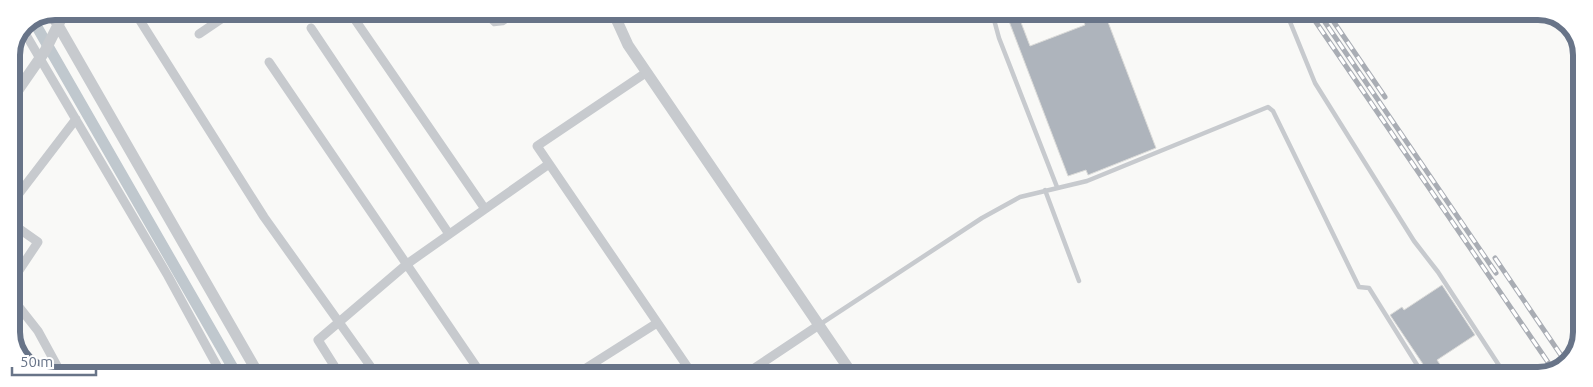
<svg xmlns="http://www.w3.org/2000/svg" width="1593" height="387" font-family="Ubuntu,sans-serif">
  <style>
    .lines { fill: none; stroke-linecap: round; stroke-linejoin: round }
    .canal { stroke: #c0c8ce; stroke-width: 11 }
    .building { fill: #aeb4bc; stroke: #dbdbd9 }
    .service { stroke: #c7cace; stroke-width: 4.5 }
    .minor { stroke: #c7cace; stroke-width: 9 }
    .tertiary { stroke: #c7cace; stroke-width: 11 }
    .rail-casing { stroke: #a9adb4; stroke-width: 5 }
    .rail { stroke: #fff; stroke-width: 3; stroke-dasharray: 9; stroke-linecap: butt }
    .rim { fill: none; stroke: #687488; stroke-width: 6 }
  </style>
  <rect width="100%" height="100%" fill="#f9f9f7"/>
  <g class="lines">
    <path class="canal" d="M 33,20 L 237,375"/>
  </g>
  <path class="building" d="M 1017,12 L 1030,46 L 1085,25 L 1080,12 L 1133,12 L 1108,22 L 1156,148 L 1088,175 L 1086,170 L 1068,176 L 1007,16 Z
    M 1442,285 L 1475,335 L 1437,360 L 1448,376 L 1431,376 L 1390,315 L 1402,307 L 1404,310 Z"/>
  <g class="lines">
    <path class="service" d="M 481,12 L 494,24 L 503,23 L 520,12
      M 1286,12 L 1315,83 L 1414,241 L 1438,272 L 1506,376
      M 993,16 L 999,38 L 1057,187
      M 1045,190 L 1079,281
      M 819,325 L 982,218 L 1020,197 L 1087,181 L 1268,107 L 1273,111 L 1359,287 L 1369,288 L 1424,376"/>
    <path class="minor" d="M 134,11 L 264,217 L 371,367
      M 349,11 L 485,209
      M 22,28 L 168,276 L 222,375
      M 311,28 L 449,234
      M 199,34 L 233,11
      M 269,62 L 482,375
      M 647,72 L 537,146 L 693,375
      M 11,204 L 76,119
      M 11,223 L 38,242 L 12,281
      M 12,298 L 38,331 L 62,375
      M 340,375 L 318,340 L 407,264 L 549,164
      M 575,375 L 657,323
      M 744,375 L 819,325"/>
    <path class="tertiary" d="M 613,12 L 628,45 L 853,375
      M 51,13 L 259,375
      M 11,100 L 45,51 L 65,11"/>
    <defs>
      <path id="rail" d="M 1309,12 L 1554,371
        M 1318,12 L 1496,273
        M 1327,12 L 1385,97
        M 1495,258 L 1567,364"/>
    </defs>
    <use href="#rail" class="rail-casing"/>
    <use href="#rail" class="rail"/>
  </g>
  <path d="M0 0H1593V387H0ZM55 20H1538A35 35 0 0 1 1573 55V332A35 35 0 0 1 1538 367H55A35 35 0 0 1 20 332V55A35 35 0 0 1 55 20Z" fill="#fff" fill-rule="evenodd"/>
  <path class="rim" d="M55 20H1538A35 35 0 0 1 1573 55V332A35 35 0 0 1 1538 367H55A35 35 0 0 1 20 332V55A35 35 0 0 1 55 20Z"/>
  <path d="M12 367v8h84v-8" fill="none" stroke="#687488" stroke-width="2.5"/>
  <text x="20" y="367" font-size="15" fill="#687488" stroke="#ffffff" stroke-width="4" paint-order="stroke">50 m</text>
</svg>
